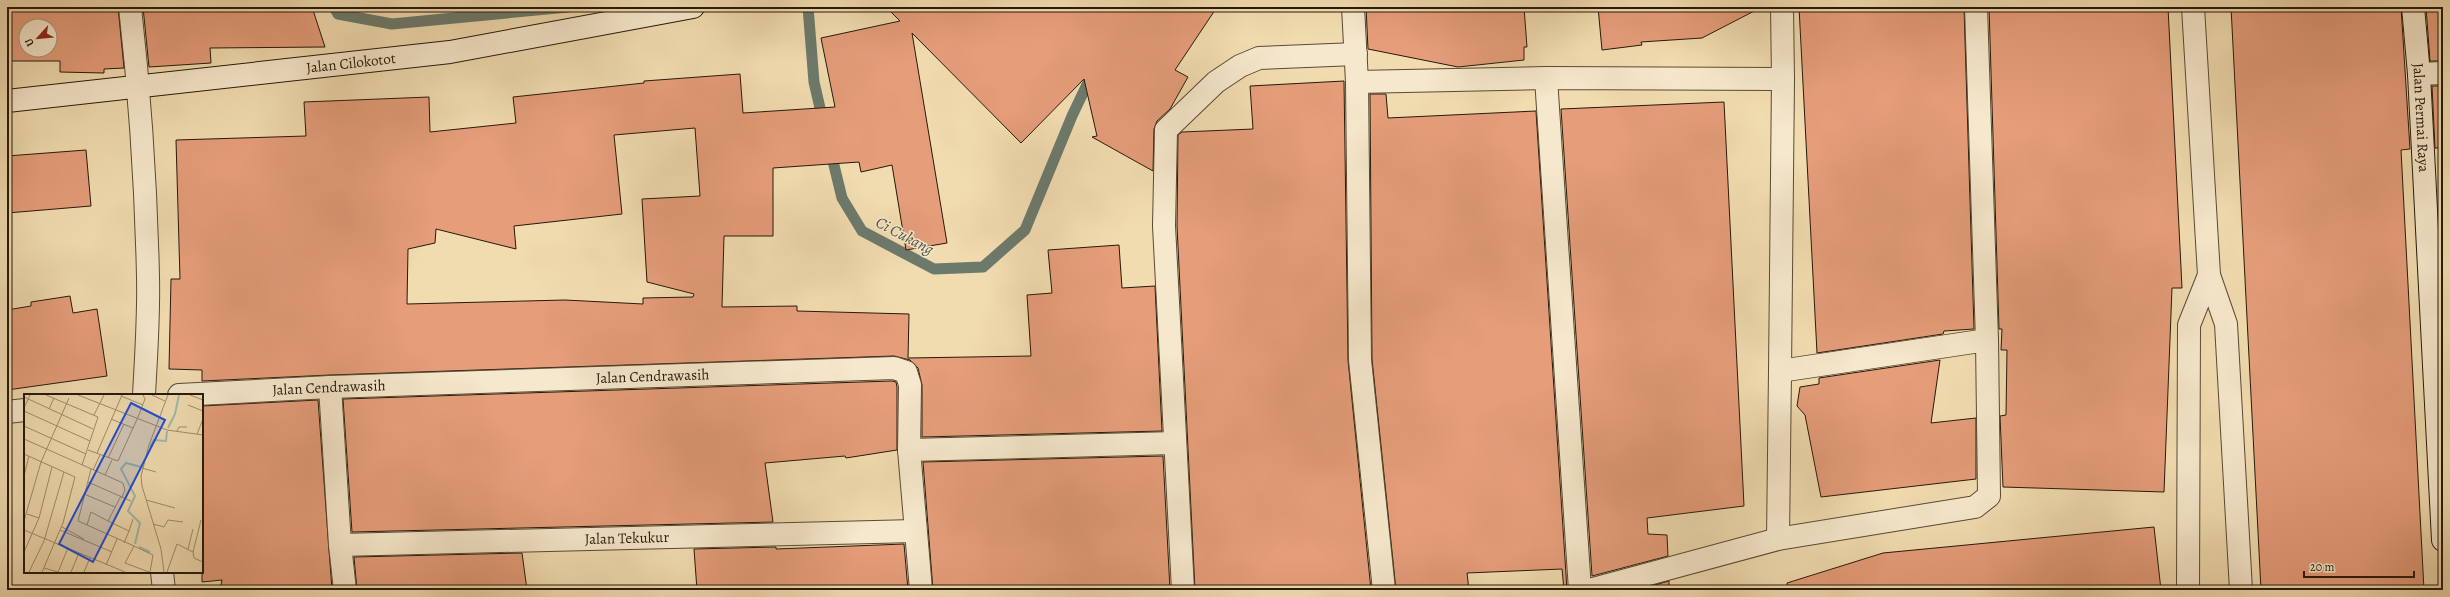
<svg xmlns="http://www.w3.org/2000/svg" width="2450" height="597" font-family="Alegreya,serif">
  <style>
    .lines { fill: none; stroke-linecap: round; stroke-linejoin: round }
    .stream { stroke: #6c7a6c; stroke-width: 11 }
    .building { fill: #e59d7a; stroke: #26190a; fill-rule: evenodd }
    .street-casing { stroke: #594a34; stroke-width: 24 }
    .secondary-casing { stroke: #26190a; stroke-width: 24 }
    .street { stroke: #f6e8cc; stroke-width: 22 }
    .secondary { stroke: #f6e8cc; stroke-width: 22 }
    .labels { text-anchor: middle; stroke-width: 3; stroke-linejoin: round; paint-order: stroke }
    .street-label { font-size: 15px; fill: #26190a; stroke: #f6e8cc }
    .water-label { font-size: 16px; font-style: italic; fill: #4f5243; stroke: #f6e8cc }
    .inset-river { fill: none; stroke: #9bbbae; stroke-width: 2 }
    .inset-road { fill: none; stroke: #a08e6e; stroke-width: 1 }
    .view { fill: #1d4ed8; fill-opacity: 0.15; stroke: #1d4ed8; stroke-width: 2 }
    .inset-edge { fill: none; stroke: #26190a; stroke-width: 2 }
  </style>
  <rect width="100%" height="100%" fill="#f1dcb0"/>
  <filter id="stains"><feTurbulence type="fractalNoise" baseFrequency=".005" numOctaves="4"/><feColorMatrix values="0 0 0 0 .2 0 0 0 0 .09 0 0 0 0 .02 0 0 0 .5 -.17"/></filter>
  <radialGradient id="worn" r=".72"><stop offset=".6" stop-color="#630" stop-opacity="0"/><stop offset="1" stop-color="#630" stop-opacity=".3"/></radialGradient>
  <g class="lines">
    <path class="stream" d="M 334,7 L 338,14 L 392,24 L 568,7
      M 808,7 L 814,82 L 823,121
      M 830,149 L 842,198 L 862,231 L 934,269 L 983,267 L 1025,230 L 1072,116 L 1092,74"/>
  </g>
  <path class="building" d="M 7,7 L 118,7 L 124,68 L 104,69 L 104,73 L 60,72 L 60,61 L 7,61 ZM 26,26 L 50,26 L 50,50 L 26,50 Z
    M 143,7 L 312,7 L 325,47 L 210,48 L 211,63 L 149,67 Z
    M 886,7 L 1217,7 L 1175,70 L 1188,77 L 1170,109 L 1157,121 L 1154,129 L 1153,171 L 1092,137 L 1097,136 L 1084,79 L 1021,143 L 912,33 L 947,243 L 906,250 L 892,165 L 861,172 L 859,162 L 773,168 L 773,236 L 724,236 L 722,307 L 797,306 L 797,311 L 909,314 L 908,358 L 1031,356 L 1027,295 L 1052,293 L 1048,250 L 1119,245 L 1122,288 L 1155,286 L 1162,431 L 922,437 L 922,385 L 918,368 L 910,360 L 894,356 L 330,375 L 202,381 L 202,370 L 169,369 L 171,279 L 180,279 L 176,140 L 306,136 L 304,102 L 429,97 L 430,132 L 516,123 L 513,97 L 644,83 L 644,81 L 740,74 L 743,113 L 835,107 L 821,38 L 900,21 ZM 695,128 L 700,196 L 642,199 L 647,282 L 694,294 L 693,297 L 643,298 L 643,304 L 565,300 L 407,304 L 408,249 L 435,243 L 436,229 L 516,249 L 514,226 L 622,214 L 614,135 Z
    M 1366,7 L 1524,7 L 1527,47 L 1524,47 L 1524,60 L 1458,67 L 1368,49 Z
    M 1598,7 L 1638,7 L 1638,11 L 1680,7 L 1762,7 L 1702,38 L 1641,42 L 1642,45 L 1602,50 Z
    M 1799,7 L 1964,7 L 1974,329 L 1944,331 L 1943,334 L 1817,353 Z
    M 1989,7 L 2168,7 L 2182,288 L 2172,288 L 2164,492 L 2003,487 L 2000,416 L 2006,415 L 2007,350 L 2001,350 L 2002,329 L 1999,329 Z
    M 2231,7 L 2401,7 L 2410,149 L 2401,150 L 2424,590 L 2261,590 Z
    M 2426,7 L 2443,7 L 2443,61 L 2430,61 Z
    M 1344,81 L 1348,360 L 1371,590 L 1195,590 L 1177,226 L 1178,135 L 1182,132 L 1253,129 L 1250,86 Z
    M 2432,86 L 2443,86 L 2443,148 L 2435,148 Z
    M 1370,94 L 1386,94 L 1388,118 L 1536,111 L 1567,590 L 1564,590 L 1562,569 L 1467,573 L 1469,590 L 1396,590 L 1372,359 Z
    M 1724,102 L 1744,506 L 1647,518 L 1648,534 L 1667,535 L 1668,556 L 1592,576 L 1561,109 Z
    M 86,150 L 91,206 L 7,213 L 7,156 Z
    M 70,296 L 73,313 L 97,309 L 107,376 L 7,390 L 7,310 L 31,306 L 31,302 Z
    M 1940,360 L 1931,423 L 1976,418 L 1976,479 L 1821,497 L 1805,415 L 1797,406 L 1800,387 L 1819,384 L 1819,378 Z
    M 892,381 L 896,382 L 897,387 L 897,450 L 846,458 L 845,456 L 765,463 L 773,522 L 352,532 L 343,399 Z
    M 318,400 L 332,590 L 220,590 L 222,580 L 202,582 L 202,406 Z
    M 1163,456 L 1170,590 L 933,590 L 923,462 Z
    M 2154,527 L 2161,590 L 1788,590 L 1787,583 L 1883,553 Z
    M 904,544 L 908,590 L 697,590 L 694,549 L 776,547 L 776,549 Z
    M 522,553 L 527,590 L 357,590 L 354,557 Z
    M 1669,581 L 1669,590 L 1637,590 Z"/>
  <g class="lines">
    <defs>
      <g id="street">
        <path d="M 130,7 C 140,96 146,186 148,277 C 149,316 146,356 144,395"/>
        <path d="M 1353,7 L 1357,82 L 1360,360 L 1384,590"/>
        <path d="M 1782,7 L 1783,79"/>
        <path d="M 1976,7 L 1987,340"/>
        <path d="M 2193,7 L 2209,275 L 2226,324 L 2241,590"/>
        <path d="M 2419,74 L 2443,73"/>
        <path d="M 1546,78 L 1580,590"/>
        <path d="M 1357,82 L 1546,78 L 1783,79 L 1780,371 L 1987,340 L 1989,496 L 1975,507 L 1778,539 L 1589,590"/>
        <path d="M 330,387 L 340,545 L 345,590"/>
        <path id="s1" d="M 179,395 L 330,387 L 894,368 L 906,372 L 910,385 L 909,450 L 921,590"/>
        <path d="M 7,412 L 25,410"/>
        <path d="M 909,450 L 1175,443"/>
        <path d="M 1778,539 L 1780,371"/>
        <path id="s2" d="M 340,545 L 915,531"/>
        <path d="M 162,572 L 164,590"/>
        <path d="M 1183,590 L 1164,226 L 1166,130 L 1216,82 L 1240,66 L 1259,58 L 1356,54"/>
        <path d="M 2188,590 L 2189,325 L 2209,275"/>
      </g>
      <g id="secondary">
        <path id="s3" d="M 2413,7 L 2419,74 L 2443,540"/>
        <path id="s4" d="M 7,101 L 450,52 L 693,7"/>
      </g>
    </defs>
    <use href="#street" class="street-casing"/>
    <use href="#secondary" class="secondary-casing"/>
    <use href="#street" class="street"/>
    <use href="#secondary" class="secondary"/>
  </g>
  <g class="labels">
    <g class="street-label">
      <text dy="5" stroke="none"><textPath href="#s4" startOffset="346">Jalan Cilokotot</textPath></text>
      <text dy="5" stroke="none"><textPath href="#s3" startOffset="111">Jalan Permai Raya</textPath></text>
      <text dy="5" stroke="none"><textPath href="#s1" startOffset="474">Jalan Cendrawasih</textPath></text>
      <text dy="5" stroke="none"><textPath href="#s1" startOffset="150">Jalan Cendrawasih</textPath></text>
      <text dy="5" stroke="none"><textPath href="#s2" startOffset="287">Jalan Tekukur</textPath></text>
    </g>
    <g class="water-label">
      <text transform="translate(905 235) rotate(28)" y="6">Ci Cukang</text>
    </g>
  </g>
  <g transform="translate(24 394)">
    <rect width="179" height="179" fill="#f1dcb0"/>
    <path class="inset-river" d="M 144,34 L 151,20 L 155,1M 126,53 L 130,46 L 142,47 L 143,37M 111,150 L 116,129 L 104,117 L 111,102 L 97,75 L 102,69 L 117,73M 115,153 L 126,158"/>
    <path class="inset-road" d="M 22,1 L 74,23 L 58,71M 54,1 L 143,36 L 179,41M 128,1 L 141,7M 166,1 L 179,6M 97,2 L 119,11M 0,3 L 69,35M 164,11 L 179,17M 0,14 L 6,1M 25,15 L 30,4M 0,17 L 66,47M 70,21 L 80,1M 87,25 L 109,34M 0,32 L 62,60M 153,37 L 155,33 L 163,33M 173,40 L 179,25M 0,45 L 99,89 L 101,96 L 98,103M 64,56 L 94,67 L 114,23 L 121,5 L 119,1M 73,59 L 98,1M 0,60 L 51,83 L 39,129 L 18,178M 84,64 L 100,30M 118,74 L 132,78M 67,75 L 54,127 L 63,131 L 67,118 L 84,127 L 97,102M 69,76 L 76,61M 81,81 L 88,66M 0,82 L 5,62M 64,88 L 107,107M 60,100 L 91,113M 122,106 L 151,114M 3,120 L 15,124M 0,127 L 17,68 L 45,4M 84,127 L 105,137 L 100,149M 129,130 L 140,133 L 144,126 L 159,128M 63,131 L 110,152M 38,133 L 60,145M 0,136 L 101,178M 36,136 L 88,158M 105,137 L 109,125M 164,155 L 169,135M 0,158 L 15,124 L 28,73M 169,158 L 177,126M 82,171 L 93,145M 20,174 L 34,178M 5,178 L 20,147 L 40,78M 34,178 L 44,154M 47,178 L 55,159M 60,178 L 66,164M 125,178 L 101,169 L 110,152 L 129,161 L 126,178M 140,178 L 137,155 L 118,92 L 117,82 L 125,51 L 144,1M 143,178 L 153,150 L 169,158 L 170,164 L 179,168"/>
    <path class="view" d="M 107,9 L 141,26 L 69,168 L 35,150 Z"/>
    <rect width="179" height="179" class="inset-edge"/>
  </g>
  <rect width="2450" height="597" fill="none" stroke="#f1dcb0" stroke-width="24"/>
  <rect x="8" y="8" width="2434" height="581" fill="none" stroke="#26190a" stroke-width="2"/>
  <rect x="12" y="12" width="2426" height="573" fill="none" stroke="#26190a"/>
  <g transform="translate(38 38) rotate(243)"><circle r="19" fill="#f6e8cc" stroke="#a3957e"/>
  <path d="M0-3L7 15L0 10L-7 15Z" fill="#8f2418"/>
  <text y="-6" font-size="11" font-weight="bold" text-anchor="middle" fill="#26190a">U</text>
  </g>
  <path d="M2304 571v6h110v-6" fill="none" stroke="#26190a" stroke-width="2"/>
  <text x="2310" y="571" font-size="12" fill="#26190a" stroke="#f6e8cc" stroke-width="3" paint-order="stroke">20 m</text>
  <rect width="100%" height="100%" filter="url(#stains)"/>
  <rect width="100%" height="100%" fill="url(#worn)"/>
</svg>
